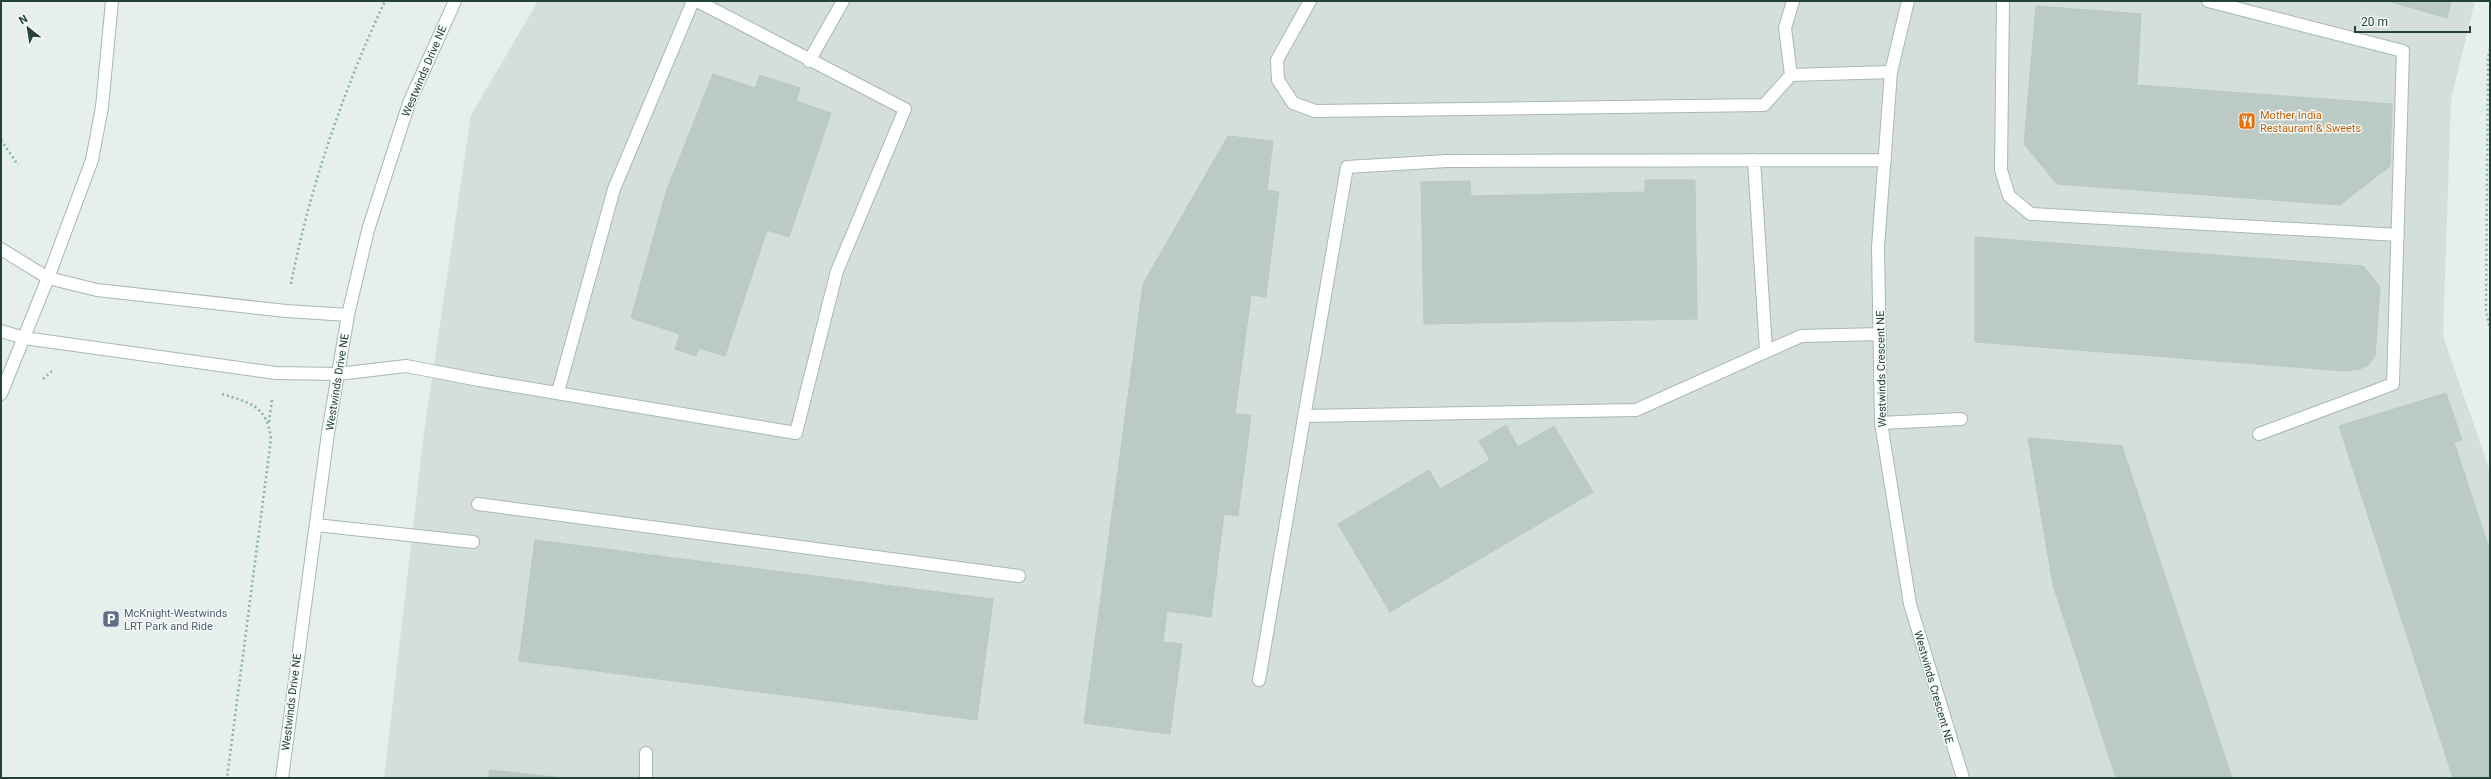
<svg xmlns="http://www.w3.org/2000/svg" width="2491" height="779" font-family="Roboto,sans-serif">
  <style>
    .built { fill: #d4dfda }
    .building { fill: #bbcac4; stroke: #b8c9c2 }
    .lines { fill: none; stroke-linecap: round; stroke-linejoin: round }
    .minor-casing { stroke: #a8b8b2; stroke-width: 14 }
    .path { stroke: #86b3a5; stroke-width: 2.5; stroke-dasharray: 2 3; stroke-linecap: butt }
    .minor { stroke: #fff; stroke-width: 12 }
    .labels { text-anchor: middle; stroke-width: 3; stroke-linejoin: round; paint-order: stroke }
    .street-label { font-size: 11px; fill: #24423a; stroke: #f7fbf9 }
    .food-label { font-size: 11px; fill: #c56008; stroke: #f7fbf9; text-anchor: start }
    .service-label { font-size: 11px; fill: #4e5e75; stroke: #f7fbf9; text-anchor: start }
  </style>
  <rect width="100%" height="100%" fill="#e6efeb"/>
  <path class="built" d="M 538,1 L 2475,1 L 2451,100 L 2443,336 L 2490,471 L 2490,778 L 384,778 L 424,432 L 471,115 Z"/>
  <path class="building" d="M 2388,1 L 2451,1 L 2447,18 Z
    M 2036,6 L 2141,14 L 2137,85 L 2392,104 L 2390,166 L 2340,205 L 2057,184 L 2024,144 Z
    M 713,74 L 755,88 L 760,75 L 800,88 L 796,101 L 831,113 L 789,237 L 767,230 L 725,356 L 699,348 L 696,356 L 675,349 L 680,334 L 631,318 L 666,192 Z
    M 1228,136 L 1273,141 L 1267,190 L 1279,192 L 1266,297 L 1251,295 L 1235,414 L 1251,415 L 1238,516 L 1224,514 L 1211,617 L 1167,611 L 1163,642 L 1182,644 L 1170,734 L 1084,723 L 1143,284 Z
    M 1645,180 L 1695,180 L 1697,319 L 1424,324 L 1421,182 L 1470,181 L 1471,196 L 1645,192 Z
    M 1975,237 L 2363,266 L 2380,287 L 2375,356 L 2368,365 L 2360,369 L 2345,371 L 1975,342 Z
    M 2446,393 L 2462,440 L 2454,442 L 2490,551 L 2490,778 L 2453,778 L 2339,426 Z
    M 1506,425 L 1518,447 L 1554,426 L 1593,492 L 1390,612 L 1338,524 L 1429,470 L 1440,489 L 1490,460 L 1479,441 Z
    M 2028,438 L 2122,446 L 2232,778 L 2116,778 L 2053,585 Z
    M 535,540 L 993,599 L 977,720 L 519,661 Z
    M 489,770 L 564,778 L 489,778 Z"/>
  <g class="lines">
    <defs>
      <path id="minor" d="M 1310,1 L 1277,60 L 1278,80 L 1293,103 L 1315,111 L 1764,105 L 1791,75
        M 1793,1 L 1785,28 L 1791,75 L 1891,72
        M 1908,1 L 1891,72 L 1878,247 L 1881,423 L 1910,604 L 1963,778
        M 2003,1 L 2001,170 L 2009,196 L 2031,214 L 2398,235
        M 2208,1 L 2403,51 L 2393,384 L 2259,434
        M 809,61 L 843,1
        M 1754,160 L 1766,351
        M 1,249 L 48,278 L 97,290 L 286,311 L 348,315
        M 1,331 L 24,338 L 276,373 L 338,374 L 406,366 L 479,380 L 796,433 L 837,271 L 905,109 L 697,1
        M 558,392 L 614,189 L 693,1
        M 1,394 L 48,278 L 92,160 L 102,107 L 112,1
        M 1304,416 L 1636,410 L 1801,336 L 1880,334
        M 1881,423 L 1961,419
        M 478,504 L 1019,576
        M 316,525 L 473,542
        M 1259,680 L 1347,167 L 1447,161 L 1885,160
        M 282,778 L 328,433 L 348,315 L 368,230 L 409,103 L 455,1
        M 646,778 L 646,753"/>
    </defs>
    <use href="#minor" class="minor-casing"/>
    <path class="path" d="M 2490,49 L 2488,57 L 2486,311 L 2490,329
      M 1,140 L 18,165
      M 291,284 C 309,190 344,88 385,1
      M 43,379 L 53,370
      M 222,394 C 251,403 267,406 271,439 L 227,778
      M 269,422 L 272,400"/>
    <use href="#minor" class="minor"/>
  </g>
  <defs>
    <symbol id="restaurant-square" viewBox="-11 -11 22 22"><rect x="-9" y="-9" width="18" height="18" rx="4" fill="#e8710a" stroke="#f7fbf9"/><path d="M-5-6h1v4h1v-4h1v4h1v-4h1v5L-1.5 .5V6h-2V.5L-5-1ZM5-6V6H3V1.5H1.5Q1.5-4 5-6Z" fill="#fff"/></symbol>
    <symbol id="parking-square" viewBox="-11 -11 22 22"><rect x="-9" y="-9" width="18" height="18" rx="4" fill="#5c6f8a" stroke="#f7fbf9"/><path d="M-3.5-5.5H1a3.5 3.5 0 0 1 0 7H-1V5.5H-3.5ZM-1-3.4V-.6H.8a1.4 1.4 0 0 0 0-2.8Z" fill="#fff"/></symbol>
  </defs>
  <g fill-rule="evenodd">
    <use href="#restaurant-square" x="2237" y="111" width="20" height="20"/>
    <use href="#parking-square" x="101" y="609" width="20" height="20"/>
  </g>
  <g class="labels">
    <g class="street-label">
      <text transform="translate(424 71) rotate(-67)" y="4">Westwinds Drive NE</text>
      <text transform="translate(1881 369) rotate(-91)" y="4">Westwinds Crescent NE</text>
      <text transform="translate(337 382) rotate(-81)" y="4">Westwinds Drive NE</text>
      <text transform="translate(1934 687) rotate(74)" y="4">Westwinds Crescent NE</text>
      <text transform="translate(291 702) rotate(-83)" y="4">Westwinds Drive NE</text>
    </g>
    <g class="food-label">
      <text x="2260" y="119">Mother India<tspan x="2260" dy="13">Restaurant &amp; Sweets</tspan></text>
    </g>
    <g class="service-label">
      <text x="124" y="617">McKnight-Westwinds<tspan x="124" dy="13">LRT Park and Ride</tspan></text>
    </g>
  </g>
  <rect width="2491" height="779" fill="none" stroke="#24423a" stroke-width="4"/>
  <g transform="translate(28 28) rotate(330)" stroke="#f7fbf9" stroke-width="3" paint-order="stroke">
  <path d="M0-3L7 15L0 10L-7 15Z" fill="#24423a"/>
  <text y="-6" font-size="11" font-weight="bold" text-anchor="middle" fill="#24423a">N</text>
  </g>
  <path d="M2355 26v6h115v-6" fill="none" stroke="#24423a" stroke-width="2"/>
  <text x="2361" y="26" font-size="12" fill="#24423a" stroke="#f7fbf9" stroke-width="3" paint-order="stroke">20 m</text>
</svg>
